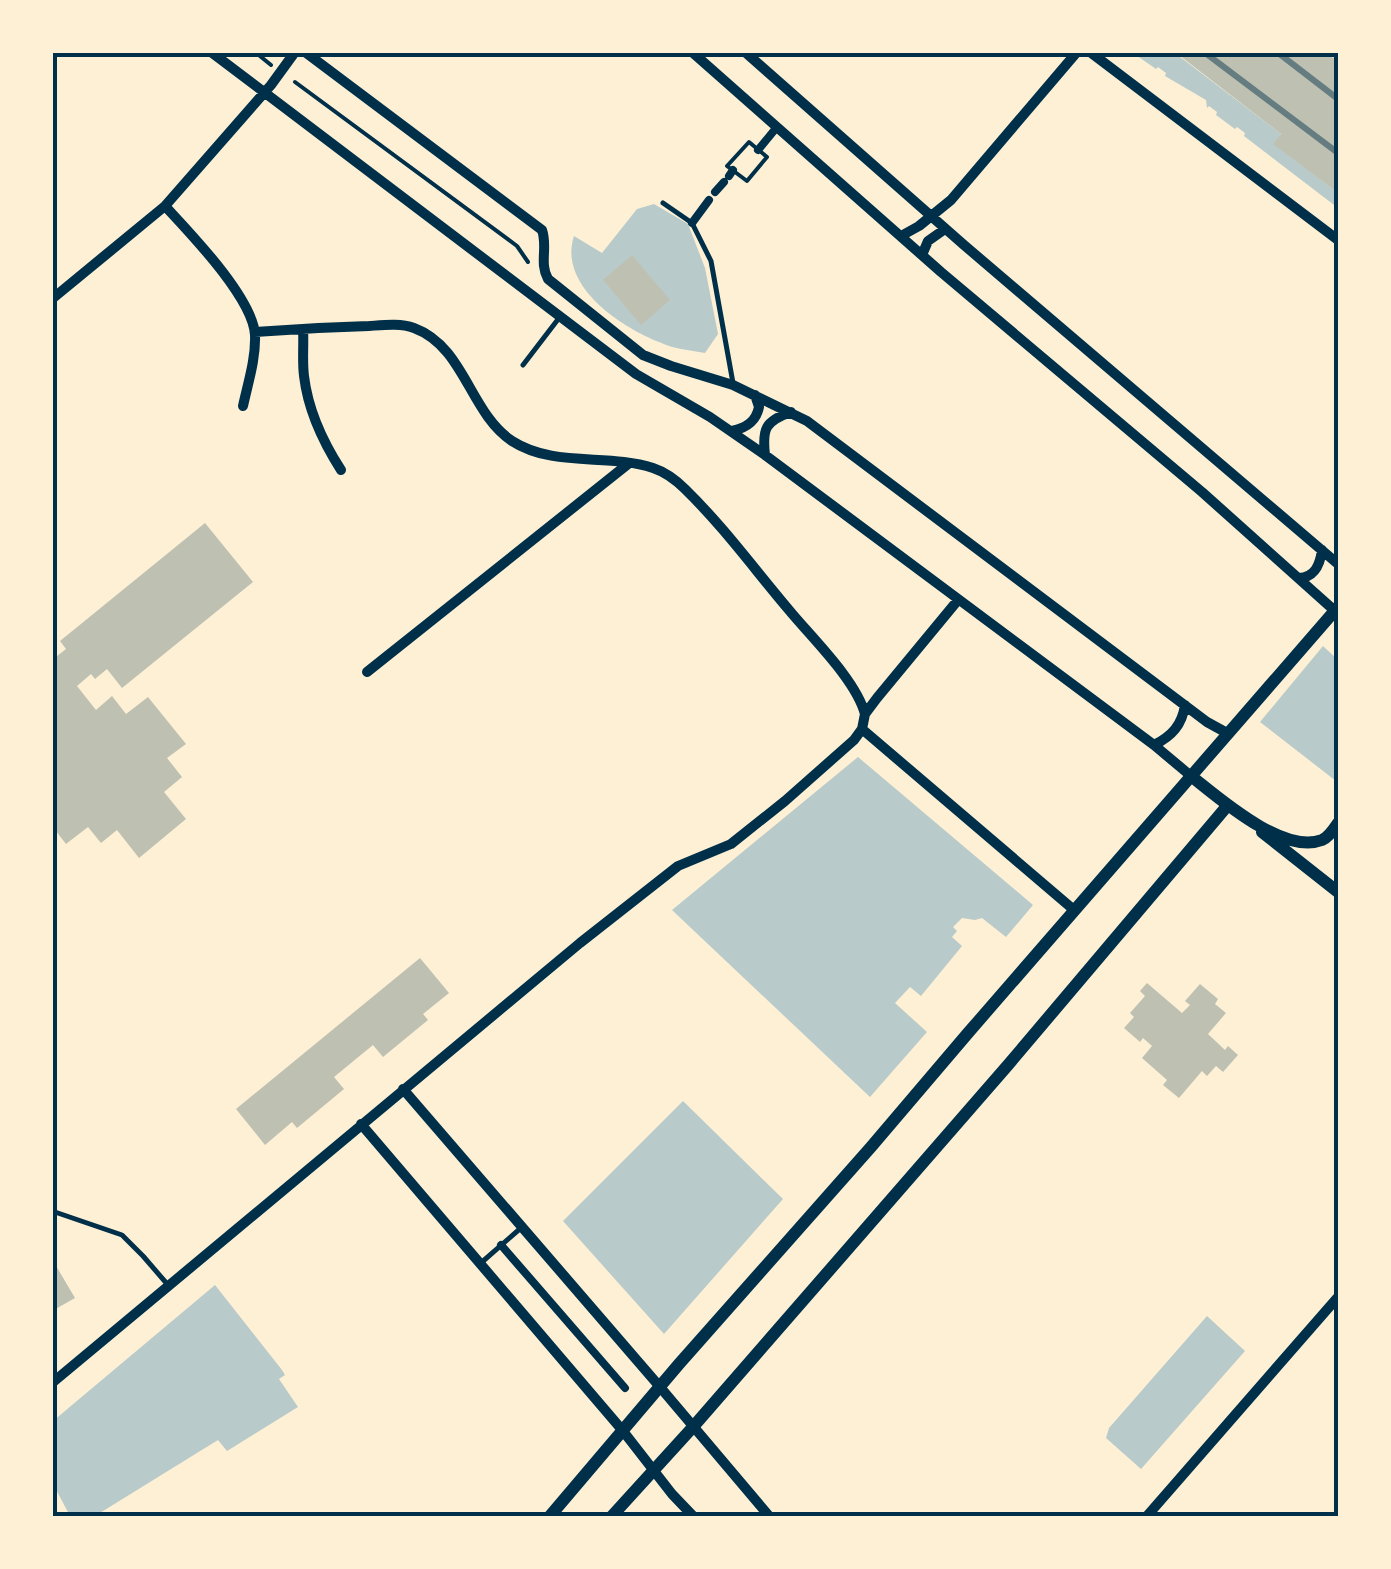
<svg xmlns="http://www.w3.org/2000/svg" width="1391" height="1569" font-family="'Roboto Condensed',sans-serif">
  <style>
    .green { fill: #b9caca }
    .building { fill: #bec0b2 }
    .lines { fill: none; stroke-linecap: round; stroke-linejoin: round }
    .path { stroke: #003049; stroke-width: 4 }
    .service { stroke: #003049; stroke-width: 5 }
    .pedestrian { stroke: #003049; stroke-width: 8 }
    .minor { stroke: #003049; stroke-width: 10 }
    .tertiary { stroke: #003049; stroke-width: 12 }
    .rail { stroke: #657d81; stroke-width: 6 }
    .neatline { fill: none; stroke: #003049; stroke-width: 4 }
  </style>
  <rect width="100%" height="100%" fill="#fdf0d5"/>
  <path class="green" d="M 1133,53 L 1175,53 L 1281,134 L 1274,144 L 1338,193 L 1338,208 L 1244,136 L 1245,133 L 1237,127 L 1235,129 L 1216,115 L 1217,112 L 1209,106 L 1207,108 L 1206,100 L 1165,76 L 1166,73 L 1158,67 L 1156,69 Z
    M 654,204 L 688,224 L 705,268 L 718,334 L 705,353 C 689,350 673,349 659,342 C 619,326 558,285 574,236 L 602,253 L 637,209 Z
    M 1323,646 L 1338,660 L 1338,778 L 1336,781 L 1260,722 Z
    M 858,757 L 1033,905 L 1006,937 L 982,918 L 975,920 L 962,918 L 953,927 L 957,931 L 952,937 L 962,946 L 921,996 L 910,987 L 895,1003 L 927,1032 L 870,1097 L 672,910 Z
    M 683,1101 L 783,1199 L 664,1334 L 563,1221 Z
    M 215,1285 L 282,1370 L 285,1375 L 279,1379 L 298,1407 L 227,1451 L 218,1440 L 95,1516 L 70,1516 L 53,1484 L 53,1421 Z
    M 1207,1316 L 1245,1351 L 1141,1469 L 1106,1438 L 1109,1428 Z"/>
  <path class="building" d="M 1175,52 L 1325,52 L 1333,58 L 1338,52 L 1338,193 L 1273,144 L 1281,134 Z
    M 632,255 L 670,300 L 641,325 L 603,280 Z
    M 205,523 L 253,582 L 122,688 L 107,669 L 95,679 L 91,674 L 77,686 L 96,710 L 112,696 L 126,714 L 148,697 L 186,744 L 167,758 L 182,777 L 164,792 L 186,819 L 139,858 L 117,830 L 101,843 L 88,827 L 66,844 L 52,826 L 52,660 L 66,649 L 60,641 Z
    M 420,958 L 449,993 L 423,1014 L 428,1020 L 383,1057 L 373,1045 L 334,1077 L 344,1089 L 297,1128 L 292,1122 L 265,1145 L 236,1109 Z
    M 1147,983 L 1182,1013 L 1190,1005 L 1185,1001 L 1200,984 L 1218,999 L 1215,1004 L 1226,1013 L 1208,1034 L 1225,1050 L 1228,1046 L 1238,1055 L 1223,1072 L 1216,1066 L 1207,1076 L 1202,1071 L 1179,1098 L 1163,1085 L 1167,1080 L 1142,1058 L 1152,1046 L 1143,1038 L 1140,1042 L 1124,1028 L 1134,1017 L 1130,1013 L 1145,996 L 1140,991 Z
    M 52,1259 L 75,1298 L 52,1311 Z"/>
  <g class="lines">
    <path class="path" d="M 255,52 L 271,65
      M 295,82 L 517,246 L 528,262
      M 749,142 L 767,157 L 747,181 L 727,166 Z"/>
    <path class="service" d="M 663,203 L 692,223 L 711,261 L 733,383
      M 523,365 L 559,318
      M 52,1211 L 122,1235 L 143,1256 L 168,1285
      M 482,1262 L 522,1227"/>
    <path class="pedestrian" d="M 758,150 L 777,127
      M 729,176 L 733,170
      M 715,192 L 724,182
      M 692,223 L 709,200
      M 501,1245 L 625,1388"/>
    <path class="minor" d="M 211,52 L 636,374 L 710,417 L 765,455 L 1154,745 L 1191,776
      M 305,52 L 542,230 C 548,247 539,263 548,279 L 643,355 L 671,366 L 733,385 L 807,421 L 1207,722 L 1227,733
      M 692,52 L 941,272 L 1202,492 L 1335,611
      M 745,52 L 964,245 L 1338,564
      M 1090,52 L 1338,240
      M 165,206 C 190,233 253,298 255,335 C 256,358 248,383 243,406
      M 901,236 L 919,226 L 951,200 L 1077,52
      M 922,255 L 928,241 L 945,229
      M 52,299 L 165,206 L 271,85 L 295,52
      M 303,329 C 304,344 302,360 304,376 C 308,410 323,442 341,470
      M 255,332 C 293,329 331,327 369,326 C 384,325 400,323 414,328 C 465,347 469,412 512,441 C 554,468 608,453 653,468 C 665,472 676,480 685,489 C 723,526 755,570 789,610 C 812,638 856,680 865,714
      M 732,431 C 746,428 756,422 759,407 L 755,395
      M 765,455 C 762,429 765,421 791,412
      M 1299,578 C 1315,577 1320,565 1322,550
      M 367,672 L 628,464
      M 862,729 L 1074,910
      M 1154,745 C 1172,736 1182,725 1185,705
      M 403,1089 L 660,1387 L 769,1516
      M 361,1124 L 623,1431 L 672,1494 L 693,1516
      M 52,1383 L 580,943 L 678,866 L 731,844 L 785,801 L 854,740 L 862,729 L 865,714 L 877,698 L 958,600
      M 1147,1516 L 1338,1297"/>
    <path class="tertiary" d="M 1191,776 C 1219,798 1283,855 1322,840 C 1329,837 1334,829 1338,823
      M 1262,832 L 1338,892
      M 550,1516 L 679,1364 L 871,1147 L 968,1033 L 1338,607
      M 612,1516 L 693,1427 L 1008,1065 L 1228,805"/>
    <path class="rail" d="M 1204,52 L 1338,153
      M 1277,52 L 1338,99"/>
  </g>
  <rect width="1391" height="1569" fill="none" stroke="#fdf0d5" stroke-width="110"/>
  <rect x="55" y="55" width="1281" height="1459" class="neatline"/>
</svg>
